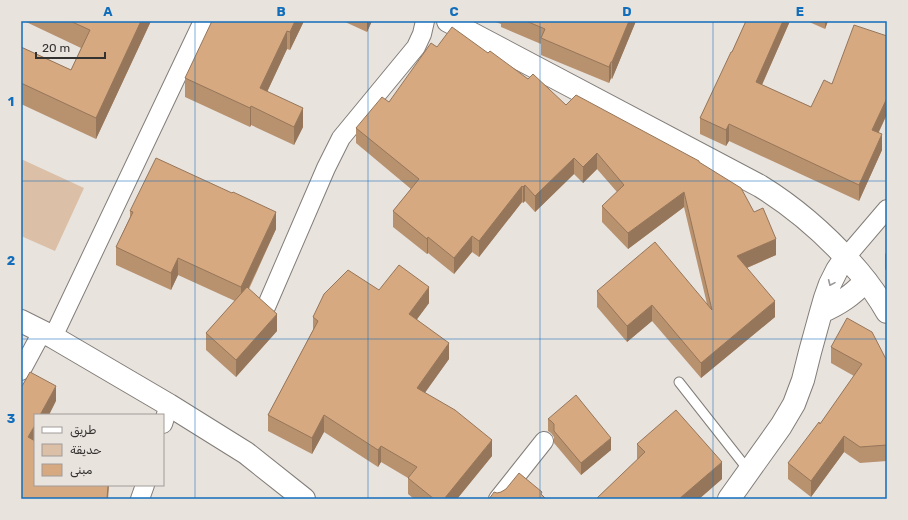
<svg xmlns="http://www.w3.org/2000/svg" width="908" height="520" font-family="Rubik,Cairo,sans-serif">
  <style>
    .green { fill: #dbbfa6 }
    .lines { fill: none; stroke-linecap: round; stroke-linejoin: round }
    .service-casing { stroke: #827d78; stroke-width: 11 }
    .minor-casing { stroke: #827d78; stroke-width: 20 }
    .tertiary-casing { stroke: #827d78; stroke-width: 24 }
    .secondary-casing { stroke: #827d78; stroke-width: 24 }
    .service { stroke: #fff; stroke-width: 9 }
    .minor { stroke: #fff; stroke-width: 18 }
    .tertiary { stroke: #fff; stroke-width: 22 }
    .secondary { stroke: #fff; stroke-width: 22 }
    .wall { fill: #b8916e }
    .shaded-wall { fill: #96765a }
    .building { fill: #d6a980; stroke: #96765a }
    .oneway { stroke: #9a9898 }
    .grid { fill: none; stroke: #126ebb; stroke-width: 1; stroke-opacity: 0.55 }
    .neatline { fill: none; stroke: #126ebb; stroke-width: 1.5 }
    .grid-label { font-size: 13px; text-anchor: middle; font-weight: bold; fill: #126ebb }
  </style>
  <rect width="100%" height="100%" fill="#e9e3de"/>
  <path class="green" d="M 21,159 L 84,188 L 55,251 L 21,236 Z"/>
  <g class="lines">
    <defs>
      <path id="service" d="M 679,382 L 749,471"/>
      <path id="minor" d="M 846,257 L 887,209
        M 266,307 L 326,168 L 341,138 L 416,47 L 422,34 L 425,21
        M 53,337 L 203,21
        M 21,371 L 42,332
        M 163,424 L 169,405
        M 140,499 L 145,485
        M 498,499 L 544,441"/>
      <path id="tertiary" d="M 821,312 C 840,304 852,295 866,281
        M 21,321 L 53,337 L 169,405 L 246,453 L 304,499
        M 729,499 L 781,426 L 794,404 L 803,380 L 810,352 L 821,312 L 825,298 L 830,284 L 837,270 L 846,257"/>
      <path id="secondary" d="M 448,21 L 760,186 C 799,210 829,237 859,272 C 869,284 879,298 887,312"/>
    </defs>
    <use href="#service" class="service-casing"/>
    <use href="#minor" class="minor-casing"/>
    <use href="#tertiary" class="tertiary-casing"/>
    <use href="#secondary" class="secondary-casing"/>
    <use href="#service" class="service"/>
    <use href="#minor" class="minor"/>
    <use href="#tertiary" class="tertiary"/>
    <use href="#secondary" class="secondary"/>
  </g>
  <path class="wall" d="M 24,21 L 151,21 L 96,139 L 21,104 L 21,47 L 71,70 L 81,48 Z
    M 304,21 L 290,50 L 287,49 L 267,92 L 303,127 L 294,145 L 251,125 L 250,127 L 185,97 L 185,78 Z
    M 343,21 L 372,21 L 367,32 Z
    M 493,21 L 636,21 L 612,79 L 611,78 L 609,83 L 541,55 L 541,44 L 501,27 L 501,24 Z
    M 746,21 L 790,21 L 762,85 L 811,107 L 832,84 L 887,36 L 887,114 L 879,132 L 882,150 L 859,201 L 729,141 L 726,146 L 700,134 L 700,118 L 732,52 Z
    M 807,21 L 828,21 L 825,29 Z
    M 437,47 L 488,53 L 528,79 L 566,105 L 699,162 L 776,255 L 747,268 L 775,317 L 701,378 L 652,321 L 627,342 L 597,307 L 597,291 L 707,304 L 684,207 L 628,249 L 602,222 L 602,206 L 617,192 L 597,169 L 583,183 L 574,174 L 535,212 L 525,201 L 523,203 L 522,202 L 479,257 L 472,252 L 454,274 L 428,253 L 427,254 L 393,227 L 393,211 L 411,189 L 356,143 L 356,128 L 389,102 Z
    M 130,211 L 276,229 L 249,289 L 277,331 L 236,377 L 206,350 L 206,333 L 235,301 L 178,275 L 171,290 L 116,265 L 116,247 L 130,217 Z
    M 887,252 L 887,272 L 885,269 L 885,254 Z
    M 379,290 L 429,303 L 417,319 L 449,359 L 425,392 L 492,456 L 457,499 L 414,499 L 408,494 L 408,478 L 381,462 L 378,467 L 324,432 L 312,454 L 268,431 L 268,415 L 313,330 L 313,317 Z
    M 831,347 L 887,361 L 887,461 L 860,463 L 844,452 L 811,497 L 788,479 L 788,463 L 820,424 L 854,376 L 831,363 Z
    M 548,419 L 611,450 L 581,475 L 554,443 L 554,437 L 551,433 L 548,431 Z
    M 637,444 L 722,479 L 699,499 L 596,499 L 637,460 Z"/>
  <path class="shaded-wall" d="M 141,21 L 151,21 L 96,139 L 96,118 Z
    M 295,21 L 304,21 L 290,50 L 290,32 Z
    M 367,21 L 372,21 L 367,32 Z
    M 629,21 L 636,21 L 612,79 L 612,62 Z
    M 783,21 L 790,21 L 756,98 L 756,82 Z
    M 825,21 L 828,21 L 825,29 Z
    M 287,31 L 287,49 L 260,107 L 260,88 Z
    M 611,62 L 611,78 L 609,83 L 609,67 Z
    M 887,98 L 887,114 L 872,146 L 872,130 Z
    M 251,106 L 251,125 L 250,127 L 250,108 Z
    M 303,108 L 303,127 L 294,145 L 294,127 Z
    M 729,124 L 729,141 L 726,146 L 726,130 Z
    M 882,134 L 882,150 L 859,201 L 859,185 Z
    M 597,153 L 597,169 L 583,183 L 583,167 Z
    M 574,158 L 574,174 L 535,212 L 535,196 Z
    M 525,185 L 525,201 L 523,203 L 523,187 Z
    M 522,186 L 522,202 L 479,257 L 479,241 Z
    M 684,192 L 684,207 L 628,249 L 628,233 Z
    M 276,212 L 276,229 L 241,304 L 241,287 Z
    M 472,236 L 472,252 L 454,274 L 454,258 Z
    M 428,237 L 428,253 L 427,254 L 427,239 Z
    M 776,239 L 776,255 L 737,272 L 737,256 Z
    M 178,258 L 178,275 L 171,290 L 171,273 Z
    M 429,287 L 429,303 L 409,330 L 409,314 Z
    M 775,301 L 775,317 L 701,378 L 701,363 Z
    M 652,305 L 652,321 L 627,342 L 627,326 Z
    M 277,314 L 277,331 L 236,377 L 236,360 Z
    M 449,343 L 449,359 L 417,404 L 417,388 Z
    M 56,386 L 56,401 L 49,415 L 40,415 Z
    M 324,415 L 324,432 L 312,454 L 312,438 Z
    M 35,425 L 35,440 L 28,452 L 28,437 Z
    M 844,436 L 844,452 L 811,497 L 811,481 Z
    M 611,438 L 611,450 L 581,475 L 581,463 Z
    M 492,440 L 492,456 L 457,499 L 444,499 Z
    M 381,446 L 381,462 L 378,467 L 378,450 Z
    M 722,462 L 722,479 L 699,499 L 679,499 Z
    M 108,485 L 109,485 L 108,499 L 107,499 Z"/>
  <path class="building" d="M 70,21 L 141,21 L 96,118 L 21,83 L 21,47 L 71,70 L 90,30 Z
    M 212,21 L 295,21 L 290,32 L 287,31 L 260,88 L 303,108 L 294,127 L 251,106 L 250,108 L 185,78 Z
    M 526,21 L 629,21 L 612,62 L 611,62 L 609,67 L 541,38 L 545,29 Z
    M 746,21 L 783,21 L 756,82 L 811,107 L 824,80 L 832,84 L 854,25 L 887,36 L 887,98 L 872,130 L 882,134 L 859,185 L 729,124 L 726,130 L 700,118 L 731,52 L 732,52 Z
    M 452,27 L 488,53 L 490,51 L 528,79 L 533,74 L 566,105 L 576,95 L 699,161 L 699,162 L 741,188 L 754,212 L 763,208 L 776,239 L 737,256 L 775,301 L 701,363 L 652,305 L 627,326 L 597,291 L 655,242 L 712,310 L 684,192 L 628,233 L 602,206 L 624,185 L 597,153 L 583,167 L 574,158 L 535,196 L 525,185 L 523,187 L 522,186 L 479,241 L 472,236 L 454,258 L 428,237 L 427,239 L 393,211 L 419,179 L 356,128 L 382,97 L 389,102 L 431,43 L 437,47 Z
    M 156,158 L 232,193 L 233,192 L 276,212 L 241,287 L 178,258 L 171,273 L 116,247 L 133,212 L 130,211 Z
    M 399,265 L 429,287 L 409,314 L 449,343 L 417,388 L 455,410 L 492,440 L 444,499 L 434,499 L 408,478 L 417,467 L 381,446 L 378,450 L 324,415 L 312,438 L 268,415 L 318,321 L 313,317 L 324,294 L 348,270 L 379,290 Z
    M 247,287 L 277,314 L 236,360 L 206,333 Z
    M 847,318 L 872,332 L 887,361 L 887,445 L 860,447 L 844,436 L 811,481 L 788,463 L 819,422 L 820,424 L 862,364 L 831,347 Z
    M 30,372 L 56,386 L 40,415 L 35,415 L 35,425 L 28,437 L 35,441 L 35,485 L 108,485 L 107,499 L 21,499 L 21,388 Z
    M 576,395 L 611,438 L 581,463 L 554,431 L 554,424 L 551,421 L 548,419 Z
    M 676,410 L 722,462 L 679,499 L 596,499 L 645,452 L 637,444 Z
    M 519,473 L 542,492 L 541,494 L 546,499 L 489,499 L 494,492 L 497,493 L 501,492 L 506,489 Z"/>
  <defs><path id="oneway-chevron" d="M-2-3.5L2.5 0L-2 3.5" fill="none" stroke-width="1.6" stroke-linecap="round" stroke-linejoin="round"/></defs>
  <use class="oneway" href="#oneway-chevron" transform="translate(831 283) rotate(114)"/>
  <path class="grid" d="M 195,21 L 195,499M 368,21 L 368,499M 540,21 L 540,499M 713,21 L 713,499M 21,181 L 887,181M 21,339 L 887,339"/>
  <rect width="908" height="520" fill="none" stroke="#e9e3de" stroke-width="44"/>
  <rect x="34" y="414" width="130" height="72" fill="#e9e3de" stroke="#a19c98"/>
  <rect x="42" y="427" width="20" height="6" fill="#ffffff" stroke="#a19c98"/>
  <text x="70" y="434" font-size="12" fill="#343230">طريق</text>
  <rect x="42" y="444" width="20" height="12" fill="#dbbfa6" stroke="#a19c98"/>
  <text x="70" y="454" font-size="12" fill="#343230">حديقة</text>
  <rect x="42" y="464" width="20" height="12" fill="#d6a980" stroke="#a19c98"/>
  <text x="70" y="474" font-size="12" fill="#343230">مبنى</text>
  <path d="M36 52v6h69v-6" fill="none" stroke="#343230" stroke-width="2"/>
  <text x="42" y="52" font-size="12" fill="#343230" stroke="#e9e3de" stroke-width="3" paint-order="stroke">20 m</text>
  <rect x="22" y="22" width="864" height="476" class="neatline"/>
  <g class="grid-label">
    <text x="108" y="16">A</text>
    <text x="281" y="16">B</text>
    <text x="454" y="16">C</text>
    <text x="627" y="16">D</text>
    <text x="800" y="16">E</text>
    <text x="11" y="106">1</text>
    <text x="11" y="265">2</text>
    <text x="11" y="423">3</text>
  </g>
</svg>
